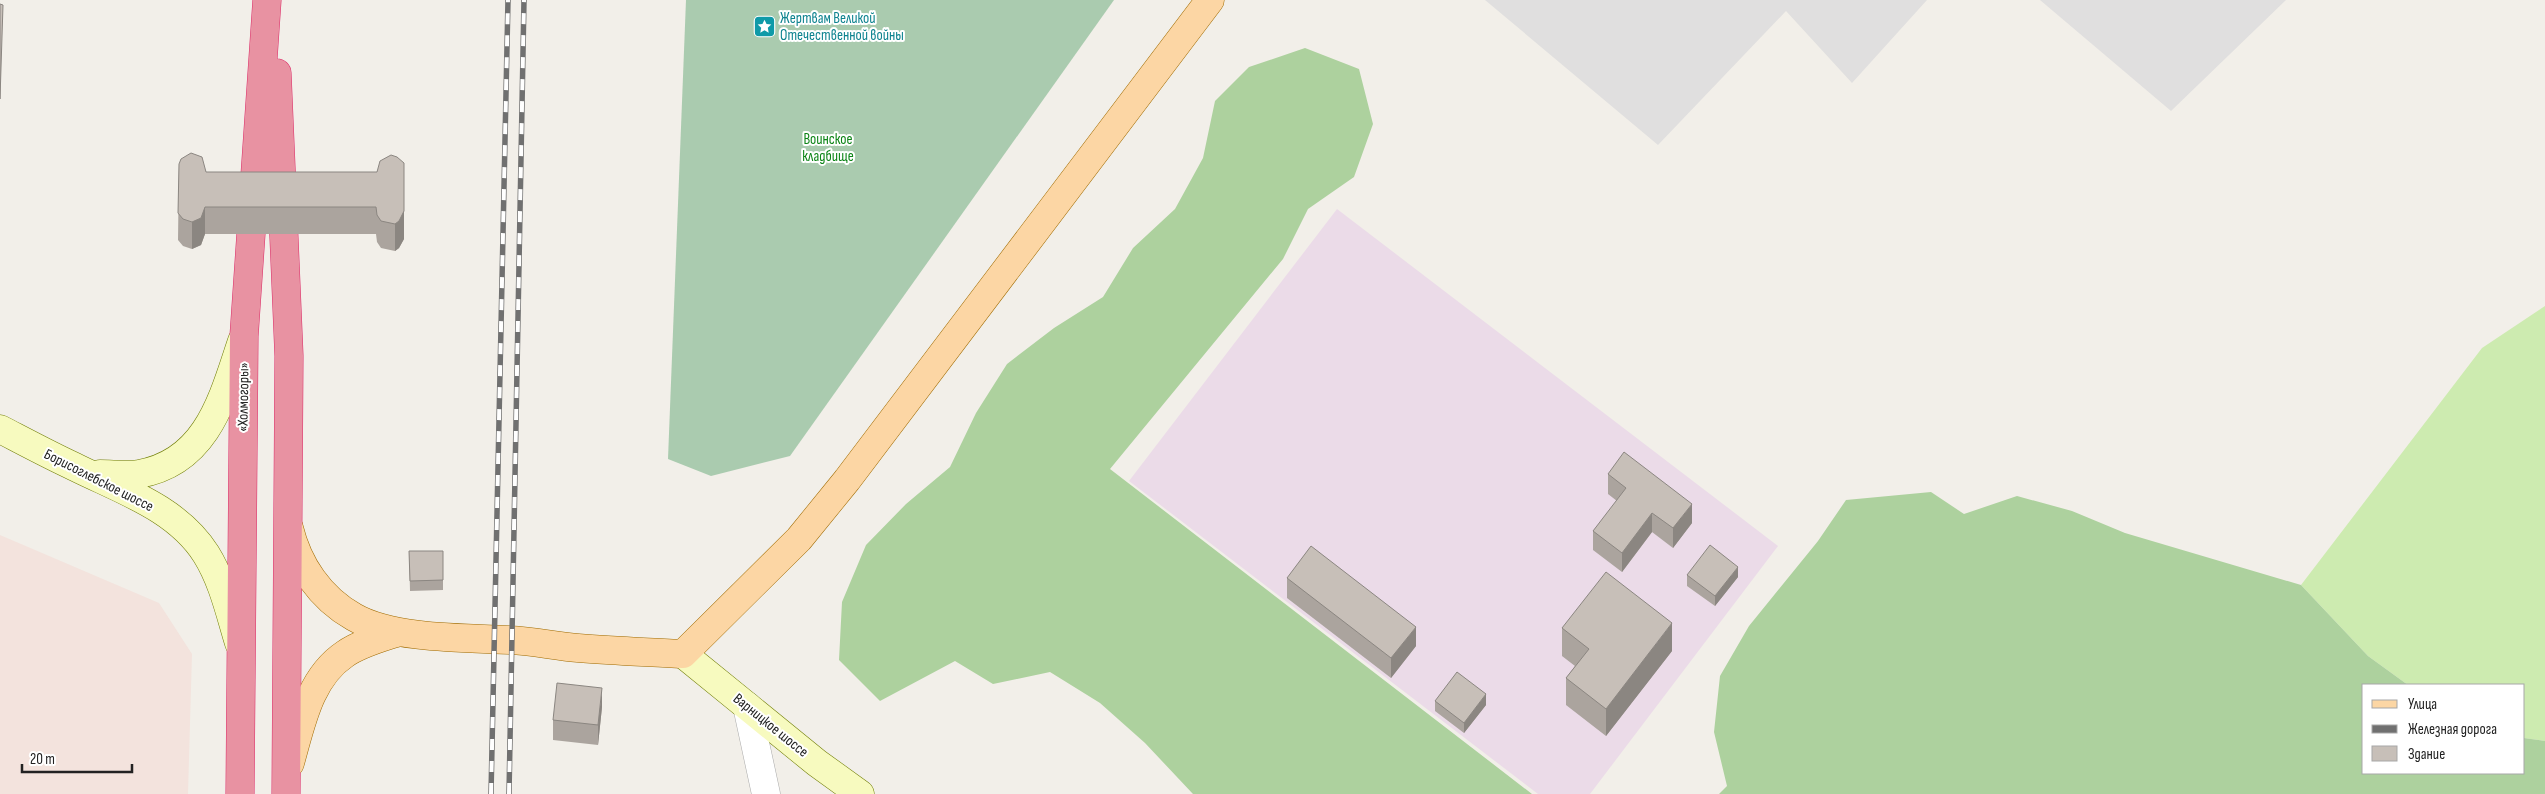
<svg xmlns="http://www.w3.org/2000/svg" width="2545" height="794" font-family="'Sofia Sans Condensed',sans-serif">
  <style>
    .residential { fill: #e0dfdf }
    .industrial { fill: #ebdbe8 }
    .military { fill: #f3e3dd }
    .grass { fill: #cdebb0 }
    .forest { fill: #add19e }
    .cemetery { fill: #aacbaf }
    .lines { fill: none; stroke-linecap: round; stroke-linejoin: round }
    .street-casing { stroke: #a9a9a9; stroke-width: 29 }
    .secondary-casing { stroke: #707d05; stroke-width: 29 }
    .primary-casing { stroke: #a06b00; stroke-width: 29 }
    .highway-casing { stroke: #dc2a67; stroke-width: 29 }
    .street { stroke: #fff; stroke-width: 28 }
    .secondary { stroke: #f7fabf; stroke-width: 28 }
    .primary { stroke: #fcd6a4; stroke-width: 28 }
    .highway { stroke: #e892a2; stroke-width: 28 }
    .rail-casing { stroke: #707070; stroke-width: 5.5 }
    .rail { stroke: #fff; stroke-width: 4; stroke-dasharray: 11; stroke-linecap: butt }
    .wall { fill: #aba49e }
    .shaded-wall { fill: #8b8681 }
    .building { fill: #c7bfb8; stroke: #8b8681 }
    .labels { text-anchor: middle; stroke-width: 4; stroke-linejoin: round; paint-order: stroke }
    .culture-label { font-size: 15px; fill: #0d838f; stroke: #fff; text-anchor: start }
    .park-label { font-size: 15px; fill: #0c8416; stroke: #fff }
    .street-label { font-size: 15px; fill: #222; stroke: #fff }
  </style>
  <rect width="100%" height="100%" fill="#f2efe9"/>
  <path class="residential" d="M 1485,0 L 1927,0 L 1852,83 L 1786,11 L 1658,145 Z
    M 2040,0 L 2286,0 L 2171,111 Z"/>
  <path class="industrial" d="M 1337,209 L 1778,546 L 1590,794 L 1538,794 L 1129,481 Z"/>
  <path class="military" d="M 0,535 L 159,603 L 192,654 L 188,794 L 0,794 Z"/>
  <path class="grass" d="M 2545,306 L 2545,741 L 2524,738 L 2524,685 L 2408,685 L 2368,656 L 2301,585 L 2482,348 Z"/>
  <path class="forest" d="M 1305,48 L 1359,69 L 1373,124 L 1354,177 L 1308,209 L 1283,259 L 1110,469 L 1532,794 L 1193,794 L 1145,743 L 1100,703 L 1050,672 L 993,684 L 955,661 L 880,701 L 839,660 L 842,602 L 866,545 L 906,504 L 950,467 L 976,413 L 1007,364 L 1054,328 L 1103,297 L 1133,248 L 1175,209 L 1203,158 L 1215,101 L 1249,67 Z
    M 1931,492 L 1964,514 L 2017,496 L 2072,511 L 2125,533 L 2301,585 L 2368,656 L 2408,685 L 2364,685 L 2364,773 L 2524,773 L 2524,738 L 2545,741 L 2545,794 L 1719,794 L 1727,786 L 1714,732 L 1720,676 L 1749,626 L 1818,541 L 1846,500 Z"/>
  <path class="cemetery" d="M 686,0 L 1114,0 L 790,456 L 711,476 L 668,459 Z"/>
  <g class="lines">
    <defs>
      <path id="street" d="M 747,706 L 766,794"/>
      <path id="secondary" d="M 0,429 C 25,442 49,455 75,467 C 121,490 177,508 206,554 C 223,581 230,614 239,643
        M 100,474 C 113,474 127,476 139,474 C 208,462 223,397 242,341
        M 683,654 L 817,763 L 860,794"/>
      <path id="primary" d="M 289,528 C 298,565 320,598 354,617 C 392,639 465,638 510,640 C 533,641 555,646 578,648 C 613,651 648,652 683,654 L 799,539 L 847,480 L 1210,0
        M 290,763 C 301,725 309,678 345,654 C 361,643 381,638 399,632"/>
      <path id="highway" d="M 277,73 L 289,356 L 286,794
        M 240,794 L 244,336 L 267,0"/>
    </defs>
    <use href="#street" class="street-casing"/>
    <use href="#secondary" class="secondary-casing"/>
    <use href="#primary" class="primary-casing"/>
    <use href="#highway" class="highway-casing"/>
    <use href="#street" class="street"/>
    <use href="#secondary" class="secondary"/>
    <use href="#primary" class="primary"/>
    <use href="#highway" class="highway"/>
    <defs>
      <path id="rail" d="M 491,794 L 508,0
        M 509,794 L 524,0"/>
    </defs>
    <use href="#rail" class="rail-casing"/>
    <use href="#rail" class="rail"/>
  </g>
  <path class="wall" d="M 404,163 L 404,239 L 399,248 L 395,251 L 381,248 L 377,242 L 376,234 L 205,234 L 201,245 L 192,249 L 183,246 L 178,240 L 179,164 L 206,172 L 377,172 Z
    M 1608,474 L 1692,523 L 1673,548 L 1652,532 L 1622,572 L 1593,550 L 1593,531 L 1617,501 L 1608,494 Z
    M 409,551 L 443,551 L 443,590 L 410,591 Z
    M 1687,575 L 1738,577 L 1715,606 L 1687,586 Z
    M 1287,578 L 1416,646 L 1391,678 L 1287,598 Z
    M 1562,628 L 1672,651 L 1606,736 L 1566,705 L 1566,678 L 1575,666 L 1562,656 Z
    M 1435,701 L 1486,705 L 1464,733 L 1435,711 Z
    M 602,707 L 598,745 L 553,740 L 553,720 Z"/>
  <path class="shaded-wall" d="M 205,207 L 205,234 L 201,245 L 192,249 L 192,222 Z
    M 404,211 L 404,239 L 399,248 L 395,251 L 395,224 Z
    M 1692,504 L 1692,523 L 1673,548 L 1673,528 Z
    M 1652,513 L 1652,532 L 1622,572 L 1622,553 Z
    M 1738,567 L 1738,577 L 1715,606 L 1715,596 Z
    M 1672,623 L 1672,651 L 1606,736 L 1606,709 Z
    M 1416,627 L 1416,646 L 1391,678 L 1391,658 Z
    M 602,688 L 602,707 L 598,745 L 598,725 Z
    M 1486,694 L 1486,705 L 1464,733 L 1464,723 Z"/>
  <path class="building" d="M 0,4 L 3,5 L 0,99 Z
    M 191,153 L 202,157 L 206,172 L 377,172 L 380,161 L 391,155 L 397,157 L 404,163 L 404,211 L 399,221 L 395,224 L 381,221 L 377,215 L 376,207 L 205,207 L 201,218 L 192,222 L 183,219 L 178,213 L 179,164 L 181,159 Z
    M 1624,452 L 1692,504 L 1673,528 L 1652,513 L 1622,553 L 1593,531 L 1626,488 L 1608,474 Z
    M 1710,545 L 1738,567 L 1715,596 L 1687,575 Z
    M 1311,546 L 1416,627 L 1391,658 L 1287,578 Z
    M 409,551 L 443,551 L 443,580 L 410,581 Z
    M 1606,572 L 1672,623 L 1606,709 L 1566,678 L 1589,649 L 1562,628 Z
    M 1457,672 L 1486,694 L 1464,723 L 1435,701 Z
    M 557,683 L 602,688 L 598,725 L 553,720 Z"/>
  <defs>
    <symbol id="sight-square" viewBox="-11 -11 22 22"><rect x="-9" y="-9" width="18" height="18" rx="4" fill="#0f9aa8" stroke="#fff"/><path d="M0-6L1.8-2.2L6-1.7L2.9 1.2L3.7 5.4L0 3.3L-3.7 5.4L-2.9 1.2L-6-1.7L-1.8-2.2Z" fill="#fff"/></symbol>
  </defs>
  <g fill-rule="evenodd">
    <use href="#sight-square" x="752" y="14" width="25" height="25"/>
  </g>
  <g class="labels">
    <g class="culture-label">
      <text x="780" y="23">Жертвам Великой<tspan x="780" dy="17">Отечественной войны</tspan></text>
    </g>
    <g class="park-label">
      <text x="828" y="144">Воинское<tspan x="828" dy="17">кладбище</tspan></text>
    </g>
    <g class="street-label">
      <text transform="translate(243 397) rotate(-89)" y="5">«Холмогоры»</text>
      <text transform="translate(99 480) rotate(27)" y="5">Борисоглебское шоссе</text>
      <text transform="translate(771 725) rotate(39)" y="5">Варницкое шоссе</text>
    </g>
  </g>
  <rect x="2362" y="684" width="162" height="90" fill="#ffffff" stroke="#a7a7a7"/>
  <rect x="2372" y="700" width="25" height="8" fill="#fcd6a4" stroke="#a7a7a7"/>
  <text x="2408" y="709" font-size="15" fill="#222222">Улица</text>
  <rect x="2372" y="725" width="25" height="8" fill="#707070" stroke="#a7a7a7"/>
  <text x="2408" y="734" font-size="15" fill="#222222">Железная дорога</text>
  <rect x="2372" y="746" width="25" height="15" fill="#c7bfb8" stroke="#a7a7a7"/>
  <text x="2408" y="759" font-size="15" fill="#222222">Здание</text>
  <path d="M22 764v8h110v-8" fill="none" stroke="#222222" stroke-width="2.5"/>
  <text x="30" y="764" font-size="15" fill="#222222" stroke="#ffffff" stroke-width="4" paint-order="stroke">20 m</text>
</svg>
